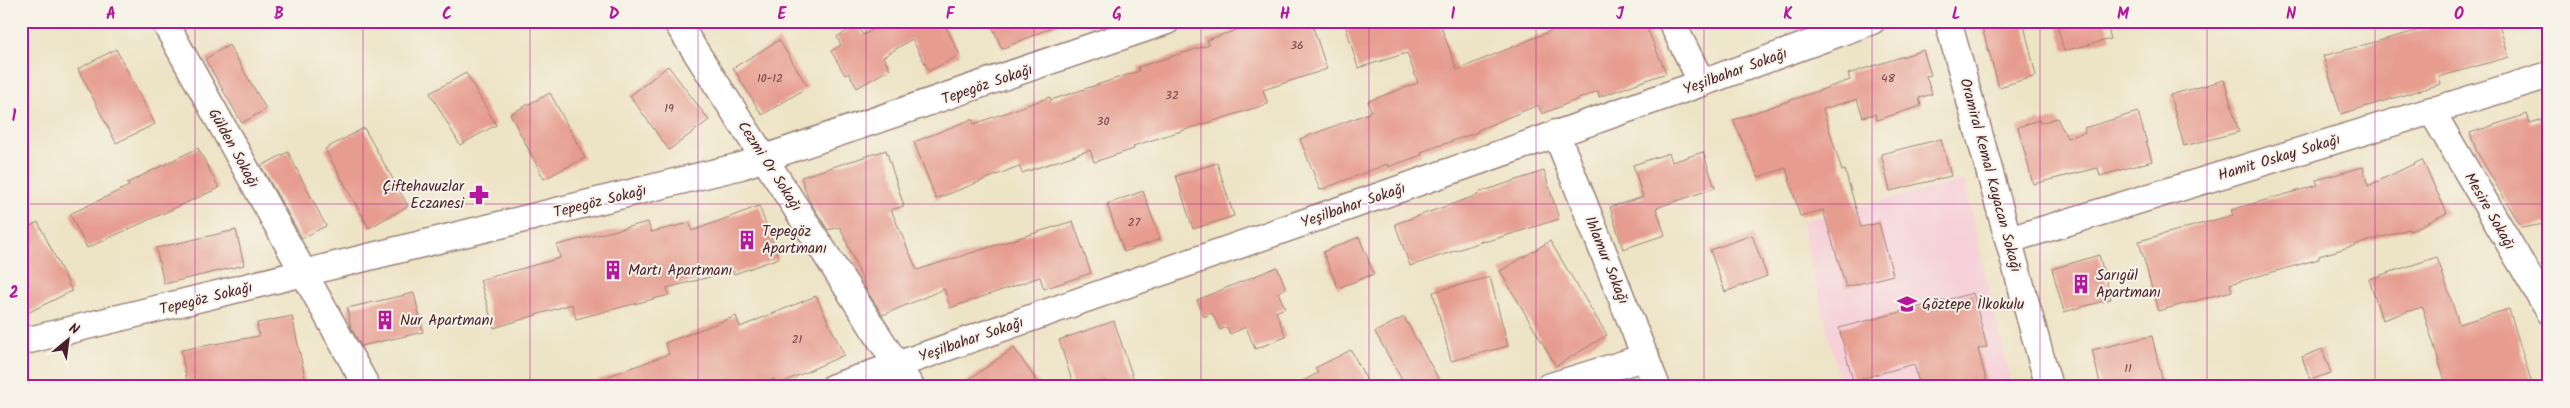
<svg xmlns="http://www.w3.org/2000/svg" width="2570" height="408" font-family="Kalam,sans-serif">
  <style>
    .built { fill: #f6cfd8 }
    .building { fill: #e69c8f }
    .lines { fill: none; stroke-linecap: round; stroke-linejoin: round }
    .minor-casing { stroke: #9c8178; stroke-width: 29 }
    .minor { stroke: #fff; stroke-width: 26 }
    .grid { fill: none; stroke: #b5179e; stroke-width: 1; stroke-opacity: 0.55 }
    .labels { text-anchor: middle; stroke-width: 4; stroke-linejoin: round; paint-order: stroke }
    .number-label { font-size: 12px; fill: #713e44 }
    .street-label { font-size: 15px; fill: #4a1f2b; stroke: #f7f3e8 }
    .poi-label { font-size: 15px; fill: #4a1f2b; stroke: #f7f3e8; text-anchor: start }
    .neatline { fill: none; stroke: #b5179e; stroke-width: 2 }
    .grid-label { font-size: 16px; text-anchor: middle; font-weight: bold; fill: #b5179e }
  </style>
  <rect width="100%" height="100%" fill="#f7f3e8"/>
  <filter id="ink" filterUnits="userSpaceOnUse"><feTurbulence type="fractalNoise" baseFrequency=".02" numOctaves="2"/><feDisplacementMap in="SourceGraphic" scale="10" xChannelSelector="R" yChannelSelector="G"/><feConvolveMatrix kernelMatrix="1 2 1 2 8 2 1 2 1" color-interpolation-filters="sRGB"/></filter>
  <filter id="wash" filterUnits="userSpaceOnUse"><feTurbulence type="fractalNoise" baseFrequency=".0096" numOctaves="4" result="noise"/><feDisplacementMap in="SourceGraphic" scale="20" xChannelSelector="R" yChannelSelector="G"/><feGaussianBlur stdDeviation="1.12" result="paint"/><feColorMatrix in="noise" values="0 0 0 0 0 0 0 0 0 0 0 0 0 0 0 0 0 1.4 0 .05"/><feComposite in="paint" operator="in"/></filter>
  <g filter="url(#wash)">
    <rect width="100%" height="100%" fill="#ede3c5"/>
    <path class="built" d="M 1964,180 L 2012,387 L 1841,387 L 1801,221 Z"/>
    <g id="blocks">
      <path class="building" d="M 888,21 L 943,21 L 960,55 L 929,71 L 912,39 L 883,57 L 890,69 L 857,88 L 849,73 L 845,75 L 831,51 L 841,45 L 837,37 L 857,25 L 863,35 Z
        M 990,21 L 1066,21 L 1002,49 Z
        M 1263,21 L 1311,21 L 1327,69 L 1263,90 L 1268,104 L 1133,146 L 1134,149 L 1094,162 L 1090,150 L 1022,173 L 1019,166 L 936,199 L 914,142 L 972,119 L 974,124 L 1050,97 L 1051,100 L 1139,71 L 1138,67 L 1209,45 L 1207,40 Z
        M 1344,21 L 1439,21 L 1457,70 L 1575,21 L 1644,21 L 1666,73 L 1599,97 L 1598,91 L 1542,114 L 1538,105 L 1478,130 L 1478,132 L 1421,152 L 1422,155 L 1388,167 L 1387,164 L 1320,190 L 1300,139 L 1369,113 L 1371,110 L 1368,101 L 1418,83 L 1407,53 L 1358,68 Z
        M 1980,21 L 2023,21 L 2036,76 L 1999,87 Z
        M 2056,21 L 2106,21 L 2111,39 L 2064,51 Z
        M 2453,21 L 2498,21 L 2509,57 L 2439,77 L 2441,84 L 2341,114 L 2323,56 Z
        M 779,40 L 808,87 L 762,115 L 733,68 Z
        M 229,45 L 266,109 L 242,123 L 205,59 Z
        M 116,49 L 155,124 L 116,143 L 78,69 Z
        M 1923,50 L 1931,75 L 1926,76 L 1932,94 L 1919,98 L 1921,106 L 1877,120 L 1875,114 L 1863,117 L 1857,99 L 1823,109 L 1842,171 L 1845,170 L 1861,227 L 1879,223 L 1893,275 L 1846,287 L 1823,210 L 1800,216 L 1786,168 L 1758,177 L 1733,120 L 1850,80 L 1848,74 Z
        M 668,66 L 709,120 L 669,150 L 630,96 Z
        M 466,73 L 496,125 L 460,145 L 430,93 Z
        M 2224,80 L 2239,132 L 2184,146 L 2170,95 Z
        M 550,93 L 585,158 L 544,179 L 510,114 Z
        M 2138,112 L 2152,161 L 2100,176 L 2098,168 L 2033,184 L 2018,127 L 2039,120 L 2040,123 L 2057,118 L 2067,138 L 2085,132 L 2084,128 Z
        M 2527,114 L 2530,123 L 2549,117 L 2549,223 L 2522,228 L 2477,152 L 2470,133 Z
        M 364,128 L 408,206 L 369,228 L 325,149 Z
        M 1941,139 L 1951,176 L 1890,191 L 1881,154 Z
        M 198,148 L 219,188 L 87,248 L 70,214 L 129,186 L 127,183 Z
        M 886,150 L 904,206 L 891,210 L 917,270 L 1073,221 L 1091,273 L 1044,289 L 1040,277 L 950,308 L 944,289 L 883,315 L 868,293 L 840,227 L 828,230 L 808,198 L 801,177 Z
        M 288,152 L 326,226 L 302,238 L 261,166 Z
        M 1703,152 L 1715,188 L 1656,208 L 1665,235 L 1623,249 L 1610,207 L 1643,197 L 1633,165 L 1669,153 L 1672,162 Z
        M 2422,160 L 2447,213 L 2410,231 L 2409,229 L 2319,256 L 2319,259 L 2230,284 L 2232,291 L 2158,311 L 2139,241 L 2233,215 L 2231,210 L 2318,185 L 2316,180 L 2363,167 L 2368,186 Z
        M 1217,163 L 1234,216 L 1193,229 L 1176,176 Z
        M 1544,171 L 1559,219 L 1492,240 L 1482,242 L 1481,240 L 1481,242 L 1410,266 L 1395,224 L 1478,195 L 1477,193 Z
        M 1143,191 L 1160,239 L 1124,252 L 1107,204 Z
        M 759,206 L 779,258 L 734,274 L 733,271 L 667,288 L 669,295 L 576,319 L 572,304 L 494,328 L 480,280 L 560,258 L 557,245 L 648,222 L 651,232 L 690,223 L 692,231 Z
        M 38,222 L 72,291 L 21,316 L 21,231 Z
        M 236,230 L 244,265 L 164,284 L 156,248 Z
        M 1752,235 L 1767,276 L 1725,292 L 1710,250 Z
        M 1359,237 L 1374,274 L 1338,288 L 1323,252 Z
        M 1550,241 L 1607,335 L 1556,366 L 1500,271 Z
        M 2099,255 L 2111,299 L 2064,312 L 2052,269 Z
        M 2437,257 L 2459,324 L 2509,309 L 2533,387 L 2447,387 L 2422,307 L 2382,320 L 2369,279 Z
        M 1277,267 L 1286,288 L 1278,292 L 1285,308 L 1276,312 L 1286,337 L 1255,349 L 1246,327 L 1230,334 L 1227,327 L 1220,330 L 1212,313 L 1204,317 L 1197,300 Z
        M 1490,277 L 1508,346 L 1451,361 L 1433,292 Z
        M 414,293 L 423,332 L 361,346 L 351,328 L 347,308 Z
        M 1973,293 L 1987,347 L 1978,349 L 1988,387 L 1920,387 L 1914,364 L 1853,381 L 1839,328 Z
        M 816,296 L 844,355 L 777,385 L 774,379 L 756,387 L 585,387 L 584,385 L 669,354 L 665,343 L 736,316 L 740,327 Z
        M 292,316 L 307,387 L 188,387 L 181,350 L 259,336 L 257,323 Z
        M 1404,317 L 1433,369 L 1443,387 L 1406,387 L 1375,332 Z
        M 1114,321 L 1136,387 L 1106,387 L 1105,381 L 1087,387 L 1074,387 L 1059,340 Z
        M 2152,336 L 2164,387 L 2101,387 L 2092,350 Z
        M 1014,348 L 1041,387 L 958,387 Z
        M 2322,349 L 2331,373 L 2310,380 L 2302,357 Z
        M 1351,350 L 1370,387 L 1291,387 L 1318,373 L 1315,368 Z"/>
    </g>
  </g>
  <g filter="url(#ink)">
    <use href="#blocks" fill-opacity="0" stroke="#9c8178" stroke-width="1"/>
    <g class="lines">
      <defs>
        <path id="minor" d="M 164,21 L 367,387
          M 676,21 L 911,387
          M 1671,21 L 1702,83
          M 1948,21 L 2049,387
          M 2431,110 L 2549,311
          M 1556,133 L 1657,387
          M 2009,240 L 2549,75
          M 21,342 L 741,166 L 1167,21
          M 834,387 L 1702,83 L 1872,21
          M 1548,387 L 1646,357"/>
      </defs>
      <use href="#minor" class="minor-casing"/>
      <use href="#minor" class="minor"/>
    </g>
  </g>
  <path class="grid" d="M 195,21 L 195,387M 363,21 L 363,387M 530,21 L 530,387M 698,21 L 698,387M 866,21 L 866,387M 1034,21 L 1034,387M 1201,21 L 1201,387M 1369,21 L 1369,387M 1536,21 L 1536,387M 1704,21 L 1704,387M 1872,21 L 1872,387M 2040,21 L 2040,387M 2207,21 L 2207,387M 2375,21 L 2375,387M 21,204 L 2549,204"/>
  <defs>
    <symbol id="pharmacy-bare" viewBox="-9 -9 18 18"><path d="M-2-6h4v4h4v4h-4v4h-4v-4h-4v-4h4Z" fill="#b5179e" stroke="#f7f3e8" stroke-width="2.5" paint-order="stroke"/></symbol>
    <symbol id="building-bare" viewBox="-9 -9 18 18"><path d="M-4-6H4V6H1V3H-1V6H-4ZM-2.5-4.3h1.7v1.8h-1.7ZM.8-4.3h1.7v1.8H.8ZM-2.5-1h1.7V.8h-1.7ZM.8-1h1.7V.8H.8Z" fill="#b5179e" stroke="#f7f3e8" stroke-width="2.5" paint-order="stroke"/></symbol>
    <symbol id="school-bare" viewBox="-9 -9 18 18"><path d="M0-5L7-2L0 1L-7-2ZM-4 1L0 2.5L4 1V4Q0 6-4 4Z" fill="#b5179e" stroke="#f7f3e8" stroke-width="2.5" paint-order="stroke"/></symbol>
  </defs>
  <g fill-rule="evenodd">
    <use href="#pharmacy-bare" x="465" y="181" width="28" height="28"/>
    <use href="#building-bare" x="733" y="226" width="28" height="28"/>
    <use href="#building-bare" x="599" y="256" width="28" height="28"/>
    <use href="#building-bare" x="2067" y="270" width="28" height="28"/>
    <use href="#school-bare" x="1893" y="290" width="28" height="28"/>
    <use href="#building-bare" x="371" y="306" width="28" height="28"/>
  </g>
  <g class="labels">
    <g class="number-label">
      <text x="1297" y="49">36</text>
      <text x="770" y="82">10-12</text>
      <text x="1888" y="82">48</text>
      <text x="1172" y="99">32</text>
      <text x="669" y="112">19</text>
      <text x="1103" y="125">30</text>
      <text x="1134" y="226">27</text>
      <text x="797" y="343">21</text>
      <text x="2128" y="372">11</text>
    </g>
    <g class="street-label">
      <text transform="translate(1735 71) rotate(-20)" y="5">Yeşilbahar Sokağı</text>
      <text transform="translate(987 84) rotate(-19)" y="5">Tepegöz Sokağı</text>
      <text transform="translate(234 148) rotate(61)" y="5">Gülden Sokağı</text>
      <text transform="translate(2279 157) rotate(-17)" y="5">Hamit Oskay Sokağı</text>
      <text transform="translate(770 166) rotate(57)" y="5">Cezmi Or Sokağı</text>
      <text transform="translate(1991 175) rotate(75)" y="5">Oramiral Kemal Kayacan Sokağı</text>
      <text transform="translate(600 201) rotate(-14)" y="5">Tepegöz Sokağı</text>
      <text transform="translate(1353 205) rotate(-19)" y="5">Yeşilbahar Sokağı</text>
      <text transform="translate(2490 211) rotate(60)" y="5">Mesire Sokağı</text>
      <text transform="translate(1607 260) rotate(68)" y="5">Ihlamur Sokağı</text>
      <text transform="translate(206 298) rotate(-14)" y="5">Tepegöz Sokağı</text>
      <text transform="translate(971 339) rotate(-19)" y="5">Yeşilbahar Sokağı</text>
    </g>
    <g class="poi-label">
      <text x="464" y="191" text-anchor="end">Çiftehavuzlar<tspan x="464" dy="17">Eczanesi</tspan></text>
      <text x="762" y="236">Tepegöz<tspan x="762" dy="17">Apartmanı</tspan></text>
      <text x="628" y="275">Martı Apartmanı</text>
      <text x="2096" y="280">Sarıgül<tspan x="2096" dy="17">Apartmanı</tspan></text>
      <text x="1922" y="309">Göztepe İlkokulu</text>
      <text x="400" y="325">Nur Apartmanı</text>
    </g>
  </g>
  <rect width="2570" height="408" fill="none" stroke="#f7f3e8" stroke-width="55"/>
  <g transform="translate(68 340) rotate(29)" stroke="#f7f3e8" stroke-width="4" paint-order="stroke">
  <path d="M0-4L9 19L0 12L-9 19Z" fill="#4a1f2b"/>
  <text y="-8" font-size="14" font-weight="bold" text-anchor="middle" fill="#4a1f2b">N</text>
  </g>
  <rect x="28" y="28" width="2514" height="352" class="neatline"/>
  <g class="grid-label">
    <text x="111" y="19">A</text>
    <text x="279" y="19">B</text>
    <text x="447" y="19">C</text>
    <text x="614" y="19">D</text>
    <text x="782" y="19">E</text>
    <text x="950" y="19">F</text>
    <text x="1117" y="19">G</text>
    <text x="1285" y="19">H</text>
    <text x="1453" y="19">I</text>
    <text x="1620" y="19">J</text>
    <text x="1788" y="19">K</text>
    <text x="1956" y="19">L</text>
    <text x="2123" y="19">M</text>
    <text x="2291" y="19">N</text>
    <text x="2459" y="19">O</text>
    <text x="14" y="121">1</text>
    <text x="14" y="298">2</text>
  </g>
</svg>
